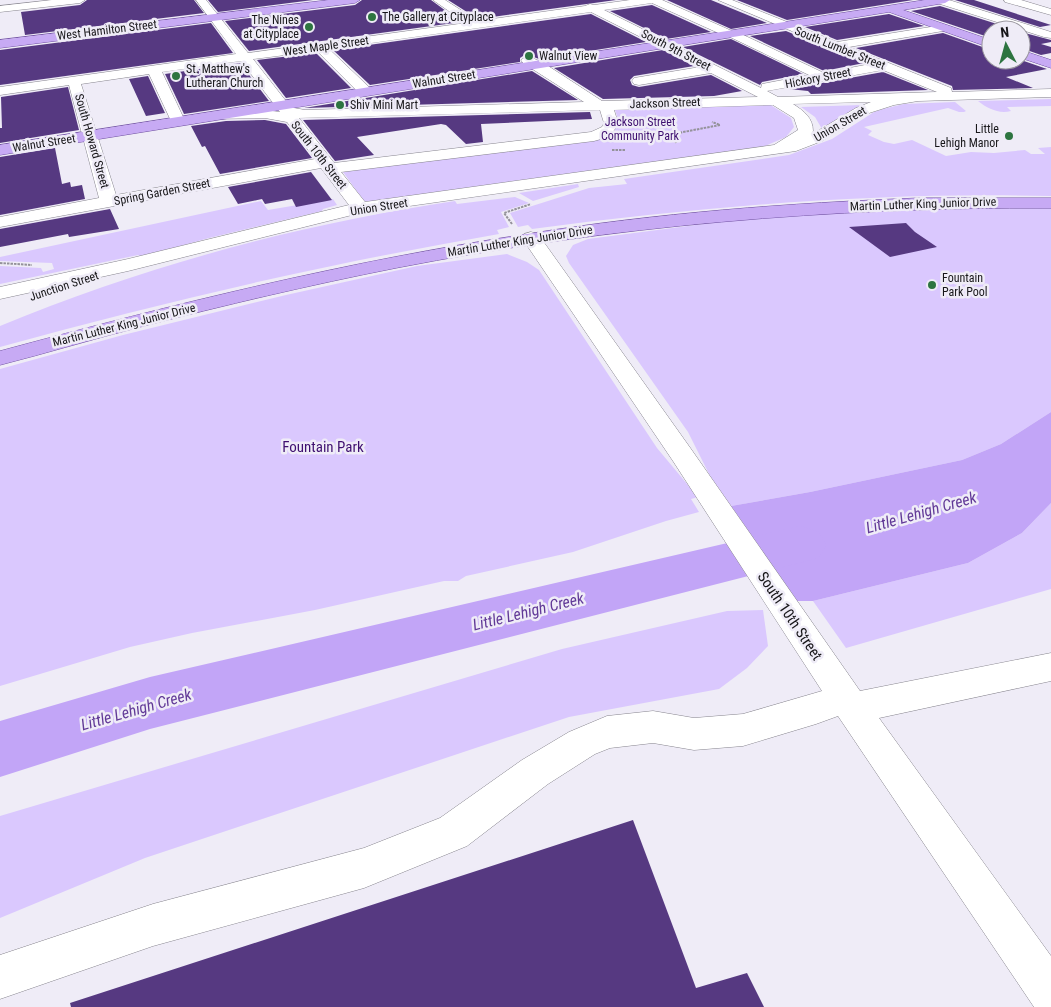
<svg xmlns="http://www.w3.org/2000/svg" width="1051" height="1007" font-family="'Roboto Condensed',sans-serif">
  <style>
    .green { fill: #dac8fe }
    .water { fill: #c2a5f7 }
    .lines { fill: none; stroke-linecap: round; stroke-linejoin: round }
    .river { fill: #c2a5f7; fill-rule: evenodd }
    .building { fill: #563981 }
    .minor-casing { stroke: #87858e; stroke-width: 1 }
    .major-casing { stroke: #7152a2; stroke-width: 1 }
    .path { stroke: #94929a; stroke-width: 2; stroke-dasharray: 2.5 1; stroke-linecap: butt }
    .minor { fill: #fff; fill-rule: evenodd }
    .major { fill: #c7aaf4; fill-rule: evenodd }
    .poi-dot { fill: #2d7440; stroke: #efecf7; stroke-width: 2 }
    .labels { text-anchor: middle; stroke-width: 5; stroke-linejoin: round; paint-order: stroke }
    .far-poi-label { font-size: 12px; fill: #171619; stroke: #efecf7; text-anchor: start }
    .far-street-label { font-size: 12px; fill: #171619; stroke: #efecf7 }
    .far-park-label { font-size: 12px; fill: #3f1070; stroke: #efecf7 }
    .park-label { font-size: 15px; fill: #3f1070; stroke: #efecf7 }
    .street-label { font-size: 15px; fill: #171619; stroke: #efecf7 }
    .water-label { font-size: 16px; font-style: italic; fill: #613997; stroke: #efecf7 }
  </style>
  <rect width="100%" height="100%" fill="#efecf7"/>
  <path class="green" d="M 1051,99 L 1051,106 L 1007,107 L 1011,111 C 999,114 988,109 978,101 Z
    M 955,102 L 966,111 L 964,112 L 959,112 L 948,108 L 864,127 L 872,131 L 868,135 L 884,142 L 894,144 L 912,140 L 946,156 L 971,152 L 994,153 L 1025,150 L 1031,154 L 1045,154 L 1038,148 L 1051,147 L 1051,196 C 877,192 705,206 532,229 L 528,225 L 518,227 L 510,213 L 589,188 L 627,184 L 624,179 L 789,155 L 832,139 L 874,112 L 883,109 L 904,104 Z
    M 769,104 L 791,118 L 794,127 L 786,137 L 765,146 L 367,202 L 363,200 L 341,169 L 603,137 C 611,133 615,130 619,122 L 615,110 Z
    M 862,105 L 822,129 L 815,117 L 801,107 Z
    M 578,184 L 579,187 L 533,201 L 519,193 Z
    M 515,197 L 529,203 L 501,212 L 509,227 L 497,230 L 499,234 C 331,263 165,301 0,347 L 0,326 C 145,266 300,224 455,201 L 457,204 Z
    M 333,199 L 337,205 L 323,209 L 322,211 L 209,238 L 141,257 L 138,255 L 0,284 L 0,266 L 41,268 L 43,272 L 54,269 L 52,263 L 0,261 L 0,257 L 261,201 L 268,210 Z
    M 1051,208 L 1051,412 L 1001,444 L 962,460 L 810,492 L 731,506 L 710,476 L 688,432 L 569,263 L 566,256 L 573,245 L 588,239 L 757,217 L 914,209 Z
    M 507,254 L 527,262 L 539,270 L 657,448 L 698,497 L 691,499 L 699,512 L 666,521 L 573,552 L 466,576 L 458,581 L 444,581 L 315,610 L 192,633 L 130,647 L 0,686 L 0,369 L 123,335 L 286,295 L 417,266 Z
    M 1051,503 L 1051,589 L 846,648 L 813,601 L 968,563 L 1022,533 Z
    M 763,610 L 768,646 L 747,668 L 719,689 L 569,717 L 145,858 L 0,918 L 0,816 L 562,649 L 727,611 Z"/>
  <path class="water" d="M 1051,412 L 1051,503 L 1022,533 L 968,563 L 813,601 L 796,601 L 731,506 L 810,492 L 962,460 L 1001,444 Z"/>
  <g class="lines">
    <path class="river" d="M 801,526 L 819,532 L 826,545 L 819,558 L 150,729 L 0,777 L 0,721 L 150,677 Z"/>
  </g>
  <path class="building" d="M 87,0 L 194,0 L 204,13 L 25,35 L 21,12 L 80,5 Z
    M 208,0 L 313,0 L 218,12 Z
    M 362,0 L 431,0 L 461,22 L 249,51 L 225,21 L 355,5 Z
    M 448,0 L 616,0 L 478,19 Z
    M 667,0 L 711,0 L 767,23 L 731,29 Z
    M 737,0 L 913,0 L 787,20 Z
    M 955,0 L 974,0 L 1051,25 L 1040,27 Z
    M 652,5 L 711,32 L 666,39 L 610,11 Z
    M 940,6 L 1016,30 L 991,30 L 991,38 L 911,11 Z
    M 591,14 L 646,42 L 539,59 L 526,54 L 520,58 L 520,62 L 370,85 L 333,50 Z
    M 889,14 L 924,26 L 837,40 L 805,27 Z
    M 211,23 L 233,53 L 0,85 L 0,50 Z
    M 786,31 L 864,63 L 824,71 L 750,36 Z
    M 1021,32 L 1051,40 L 1051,42 L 1041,44 L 1051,47 L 1051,53 L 1041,55 L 1021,48 Z
    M 943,33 L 991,50 L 991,60 L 1021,60 L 1047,69 L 1006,77 L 1033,88 L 953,90 L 952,86 L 856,48 Z
    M 731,39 L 803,74 L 762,82 L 760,85 L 683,47 Z
    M 663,50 L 694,66 L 634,76 L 630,80 L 632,85 L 639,87 L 711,75 L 742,91 L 714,96 L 603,99 L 554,68 Z
    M 316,53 L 351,88 L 286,98 L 257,60 Z
    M 240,63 L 269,101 L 184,114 L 165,74 Z
    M 532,71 L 578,100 L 304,108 Z
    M 883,72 L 928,90 L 811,94 L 808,91 L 789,89 Z
    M 148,76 L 165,113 L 146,116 L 129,79 Z
    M 68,87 L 79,130 L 0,143 L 0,128 L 2,128 L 1,97 Z
    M 590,112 L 592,119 L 481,124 L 483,142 L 466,144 L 446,125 L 441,124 L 357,137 L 374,155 L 335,161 L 303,120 Z
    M 265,120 L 286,124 L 312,158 L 220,174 L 205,146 L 202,147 L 191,126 L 226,121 Z
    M 55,148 L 62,184 L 70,182 L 71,187 L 82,185 L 85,199 L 0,215 L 0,157 Z
    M 311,172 L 332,200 L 296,207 L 292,199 L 265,204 L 262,199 L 238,204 L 228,187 Z
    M 110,209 L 119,229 L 69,237 L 68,234 L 0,247 L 0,229 Z
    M 906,223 L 915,232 L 937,247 L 890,257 L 849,227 Z
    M 633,820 L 696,988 L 747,973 L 764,1007 L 71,1007 L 70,1003 Z"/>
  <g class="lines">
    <defs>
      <path id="minor" d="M 52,0 L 85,0 L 80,3 L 0,12 L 0,6 Z
        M 196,0 L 206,0 L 248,53 L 466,23 L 433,0 L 445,0 L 478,21 L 585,6 L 590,4 L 594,5 L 630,0 L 662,0 L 732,31 L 737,32 L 824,73 L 870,64 L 718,0 L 732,0 L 837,42 L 943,25 L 947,26 L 949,28 L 947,30 L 943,31 L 849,47 L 951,88 L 952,92 L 1051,89 L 1051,97 L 918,101 L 894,105 L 866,114 L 822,141 L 796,151 L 360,213 L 128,271 L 0,299 L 0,287 L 128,259 L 349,205 L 321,168 L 0,227 L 0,217 L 99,198 L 69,85 L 0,95 L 0,87 L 236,54 ZM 652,3 L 725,36 L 730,37 L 809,75 L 762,84 L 761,88 L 604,10 ZM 591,12 L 700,67 L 634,78 L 632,81 L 634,84 L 639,85 L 711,73 L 758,97 L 602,101 L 542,62 L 527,56 L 521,60 L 523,63 L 584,102 L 305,110 L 294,108 L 289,105 L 253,59 L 317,51 L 361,95 L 366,96 L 373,92 L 371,89 L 329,49 ZM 241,61 L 280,112 L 265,110 L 217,112 L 212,113 L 210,116 L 212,119 L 265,118 L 287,122 L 315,159 L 116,195 L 81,84 L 149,74 L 171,121 L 173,124 L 183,124 L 185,121 L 162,72 ZM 883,70 L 937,92 L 778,97 L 767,91 ZM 871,102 L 856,108 L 811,135 L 813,131 C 813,118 804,111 793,104 ZM 773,105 L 794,118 L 798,130 L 774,145 L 365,202 L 341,172 L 594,141 C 606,138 614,134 618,123 L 614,110 ZM 600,110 L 604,123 L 602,127 L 591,132 L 334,163 L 299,118 Z
        M 936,0 L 949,0 L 1051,32 L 1051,38 L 1044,37 L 937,3 Z
        M 1004,0 L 1021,0 L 1051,9 L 1051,15 L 1005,2 Z
        M 531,232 L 538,234 L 691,449 L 860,691 L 1051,653 L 1051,681 L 879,718 L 1051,956 L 1051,1007 L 1034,1007 L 838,716 L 816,724 L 743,746 L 694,750 L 653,743 L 610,748 L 595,754 L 548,784 L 467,846 L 364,888 L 153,946 L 0,999 L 0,955 L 153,904 L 364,848 L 440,818 L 522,760 L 569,732 L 607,716 L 653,711 L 694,718 L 743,714 L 822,691 L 673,461 L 522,238 L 524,234 Z"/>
      <path id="major" d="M 329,0 L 360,0 L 355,3 L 0,48 L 0,40 Z
        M 925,0 L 950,0 L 945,3 L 903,10 L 991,40 L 991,48 L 889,12 L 0,155 L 0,145 Z
        M 1021,50 L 1051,60 L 1051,68 L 1021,58 Z
        M 920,198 L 1051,198 L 1051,208 C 830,207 612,226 396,268 C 310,285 225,305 140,327 C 93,339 47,353 0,365 L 0,351 C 174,304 349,261 527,234 C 657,213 788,203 920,198 Z"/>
    </defs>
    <use href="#minor" class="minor-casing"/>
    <use href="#major" class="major-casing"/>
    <path class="path" d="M 676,143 L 674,136 L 678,133 L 720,125 L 712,122
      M 612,150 L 626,150
      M 512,224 L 504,213 L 531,204
      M 0,263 L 32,265"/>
    <use href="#minor" class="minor"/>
    <use href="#major" class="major"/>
  </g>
  <g class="poi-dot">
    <circle cx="372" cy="17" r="5"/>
    <circle cx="309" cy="27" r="5"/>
    <circle cx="529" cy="56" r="5"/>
    <circle cx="176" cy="76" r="5"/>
    <circle cx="340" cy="105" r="5"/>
    <circle cx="1009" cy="136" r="5"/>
    <circle cx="932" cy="285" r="5"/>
  </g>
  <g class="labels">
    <g class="far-poi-label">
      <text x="382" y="21">The Gallery at Cityplace</text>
      <text x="299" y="24" text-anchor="end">The Nines<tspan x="299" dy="14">at Cityplace</tspan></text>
      <text x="539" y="60">Walnut View</text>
      <text x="186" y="73">St. Matthew's<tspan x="186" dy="14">Lutheran Church</tspan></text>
      <text x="350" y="109">Shiv Mini Mart</text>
      <text x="999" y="133" text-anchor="end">Little<tspan x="999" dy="14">Lehigh Manor</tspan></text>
      <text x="942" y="282">Fountain<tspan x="942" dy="14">Park Pool</tspan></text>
    </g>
    <g class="far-street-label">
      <text transform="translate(107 30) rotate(-7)" y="4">West Hamilton Street</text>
      <text transform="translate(326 46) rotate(-8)" y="4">West Maple Street</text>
      <text transform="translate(840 48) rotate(22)" y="4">South Lumber Street</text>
      <text transform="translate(676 50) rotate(27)" y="4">South 9th Street</text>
      <text transform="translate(818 78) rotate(-11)" y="4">Hickory Street</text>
      <text transform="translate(444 79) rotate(-9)" y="4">Walnut Street</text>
      <text transform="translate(665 103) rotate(-2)" y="4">Jackson Street</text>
      <text transform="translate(840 124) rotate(-30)" y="4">Union Street</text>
      <text transform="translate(92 141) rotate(74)" y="4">South Howard Street</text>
      <text transform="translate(44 143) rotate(-9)" y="4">Walnut Street</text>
      <text transform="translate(319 155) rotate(52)" y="4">South 10th Street</text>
      <text transform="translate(162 192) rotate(-11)" y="4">Spring Garden Street</text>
      <text transform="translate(923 204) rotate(-2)" y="4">Martin Luther King Junior Drive</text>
      <text transform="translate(379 207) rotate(-9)" y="4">Union Street</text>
      <text transform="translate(520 241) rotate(-9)" y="4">Martin Luther King Junior Drive</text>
      <text transform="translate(64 286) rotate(-18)" y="4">Junction Street</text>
      <text transform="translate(124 325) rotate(-14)" y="4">Martin Luther King Junior Drive</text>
    </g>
    <g class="far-park-label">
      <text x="640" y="126">Jackson Street<tspan x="640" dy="14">Community Park</tspan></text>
    </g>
    <g class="park-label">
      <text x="323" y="452">Fountain Park</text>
    </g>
    <g class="street-label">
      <text transform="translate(790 616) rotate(56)" y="5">South 10th Street</text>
    </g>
    <g class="water-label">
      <text transform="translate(921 512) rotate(-16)" y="6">Little Lehigh Creek</text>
      <text transform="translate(528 611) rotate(-14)" y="6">Little Lehigh Creek</text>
      <text transform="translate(136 709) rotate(-16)" y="6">Little Lehigh Creek</text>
    </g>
  </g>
  <g transform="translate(1006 45) rotate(354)"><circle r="24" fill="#efecf7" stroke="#99969e"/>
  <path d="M0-4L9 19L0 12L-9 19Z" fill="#2d7440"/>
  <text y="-8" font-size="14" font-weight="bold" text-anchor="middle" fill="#171619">N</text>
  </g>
</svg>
